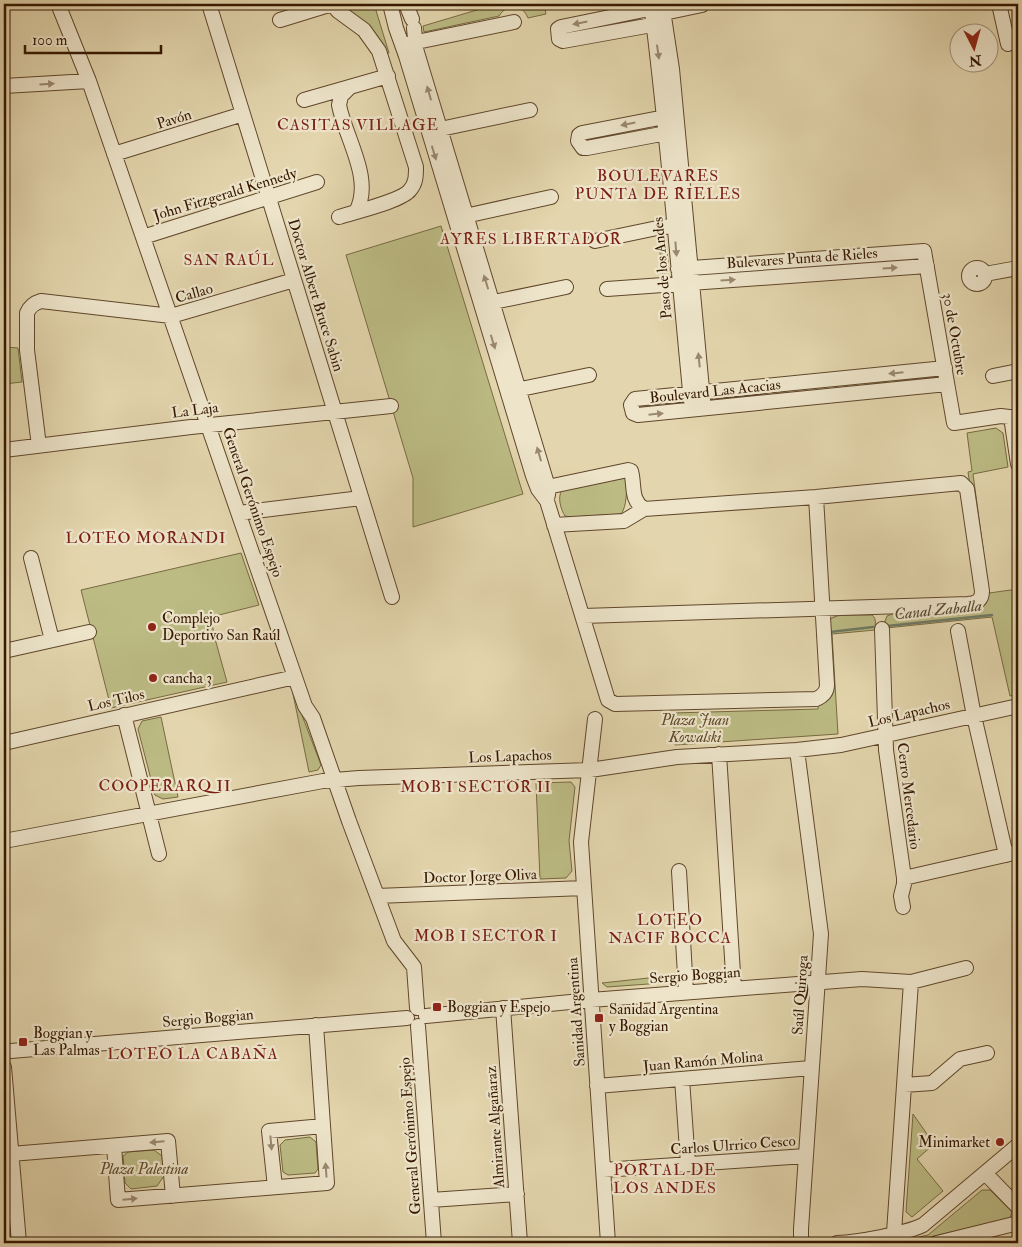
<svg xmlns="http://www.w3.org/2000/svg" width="1022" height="1247" font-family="'IM FELL Double Pica',serif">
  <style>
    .green { fill: #bcbb84; stroke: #786a42 }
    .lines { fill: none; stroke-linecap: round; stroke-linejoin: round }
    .stream { stroke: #6f7964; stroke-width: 2.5 }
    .minor-casing { stroke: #60472b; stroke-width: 16 }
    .minor { stroke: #ede4ca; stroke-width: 14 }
    .oneway { fill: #9a886f }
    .poi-dot { fill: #8f2418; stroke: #ede4ca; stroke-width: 2 }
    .labels { text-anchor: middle; stroke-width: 4.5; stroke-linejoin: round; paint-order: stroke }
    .street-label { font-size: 15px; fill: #351800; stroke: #ede4ca }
    .poi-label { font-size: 15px; fill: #351800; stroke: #ede4ca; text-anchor: start }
    .park-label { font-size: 15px; font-style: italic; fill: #5e4928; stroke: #ede4ca }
    .neighbourhood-label { font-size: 16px; letter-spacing: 1px; fill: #7a1f14; stroke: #ede4ca }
    .water-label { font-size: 16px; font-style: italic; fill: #524832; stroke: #ede4ca }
  </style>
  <rect width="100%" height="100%" fill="#e3d5ad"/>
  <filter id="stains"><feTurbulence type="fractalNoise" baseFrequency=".004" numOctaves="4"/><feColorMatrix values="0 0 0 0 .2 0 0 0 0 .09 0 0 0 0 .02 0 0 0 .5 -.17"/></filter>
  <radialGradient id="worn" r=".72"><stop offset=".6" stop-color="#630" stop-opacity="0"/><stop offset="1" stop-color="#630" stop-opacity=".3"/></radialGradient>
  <path class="green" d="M 337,4 L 374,4 L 389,53 L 386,53 Z
    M 497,4 L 544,4 L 546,14 L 528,18 C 522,3 507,3 499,16 L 424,32 L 423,26 Z
    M 441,226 L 523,494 L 413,527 L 413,478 L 346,255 Z
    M 658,235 L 663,236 L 666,240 L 669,271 L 667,275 L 663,278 Z
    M 4,347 L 18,348 L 22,382 L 4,384 Z
    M 935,375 L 937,380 L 835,390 L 836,385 Z
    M 822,387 L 822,391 L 711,402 L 710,398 Z
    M 996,428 L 1003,433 L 1008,467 L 973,474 L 989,593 L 1018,589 L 1018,694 L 1010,696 L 992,617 L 886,628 L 885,621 L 887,616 L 892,614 L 972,611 L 985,604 L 986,599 L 968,472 L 972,471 L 967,433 Z
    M 624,478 L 626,478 C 627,488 627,507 621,514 L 571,517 L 565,516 C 561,510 557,497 562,490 Z
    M 241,553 L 259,605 L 211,617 L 214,635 L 227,682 L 111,708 L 81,590 Z
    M 839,615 L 872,615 C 877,619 875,624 875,630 L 832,634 L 838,734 L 675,745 L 673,713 L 818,709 L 828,620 Z
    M 292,689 L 321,765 L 318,770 L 309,772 Z
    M 161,717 L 178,797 L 163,799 L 155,795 L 138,729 L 142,721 Z
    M 571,782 L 575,787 L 569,841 L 572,871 L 566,878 L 540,879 L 536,783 Z
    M 676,975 L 676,982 L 607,987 L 602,983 Z
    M 913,1114 L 934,1144 L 917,1159 L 943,1191 L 912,1217 L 906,1212 Z
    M 310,1137 L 316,1142 L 318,1169 L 315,1173 L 288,1175 L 283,1172 L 280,1145 L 285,1140 Z
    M 154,1150 L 162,1156 L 164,1176 L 157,1186 L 131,1189 L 125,1183 L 123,1156 L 128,1152 Z
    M 982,1190 L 990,1190 L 1012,1212 L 1010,1218 L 905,1243 L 893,1243 L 928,1235 Z"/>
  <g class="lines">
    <path class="stream" d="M 887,626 L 992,615
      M 830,632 L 873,627"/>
    <defs>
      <path id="minor" d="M 58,4 L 89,81 L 305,706 L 313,718 L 349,821 L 394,941 L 414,967 L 417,1008
        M 209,4 L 392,597
        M 332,4 L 338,11 L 364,30 L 379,51 L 416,167 C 416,176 416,183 410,190 C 402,201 354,212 339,217
        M 390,4 L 396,28 L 406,56 L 533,476 L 538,489 L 547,501 L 608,700 L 615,704 L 816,699 C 823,696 827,692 827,685 L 816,497
        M 406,4 L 412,19
        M 651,4 C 668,136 678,269 691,401
        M 662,4 L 672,69 L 703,400
        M 999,4 L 1008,44
        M 659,7 L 561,27 L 558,29 L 559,39 L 563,41 L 663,23
        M 664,13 L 702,5
        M 280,20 L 332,4
        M 414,28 L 416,49 L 548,487 L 548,495
        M 407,44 L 514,22
        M 4,86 L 89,81
        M 350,87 L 341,96 L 339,105 C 345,138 374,179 356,212
        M 304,100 L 388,76
        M 670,116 L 582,133 L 579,135 L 578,141 L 583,148 L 587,148 L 672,132
        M 431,131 L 530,110
        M 114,154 L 243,114
        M 456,218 L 551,197
        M 143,237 L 317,182
        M 595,241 L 662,227 L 682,225
        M969 276a8 8 0 1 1 16 0a8 8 0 1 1-16 0Z
        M 678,269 L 924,251 L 954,423 L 1001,416 L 1018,418
        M 985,274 L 1018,268
        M 607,289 L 927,266
        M 484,304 L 566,287
        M 945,368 L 635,399 L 631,405 L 633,413 L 638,415 L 947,384
        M 993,376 L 1018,371
        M 511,391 L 589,375
        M 1011,417 L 1018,464
        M 39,446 L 27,350 L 27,313 C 30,306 34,303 41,301 L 171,316 L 294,280
        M 4,450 L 191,427 L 391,406
        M 538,489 L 628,470 L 631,471 C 635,485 630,500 644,509 L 816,497 L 961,483 L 967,489 L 982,591 C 982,600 977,603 968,604 L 583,616
        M 239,513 L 361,498
        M 554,525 L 624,521 L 644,509
        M 31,558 L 52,640
        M 882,629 L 886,750 L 904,878 L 904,884 L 901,896 L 903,907
        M 958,631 L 974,716 L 1006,855
        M 4,651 L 89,632
        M 124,715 L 159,854
        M 595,719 L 581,842 L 608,1243
        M 4,743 L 295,677
        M 797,750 L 821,934 L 801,1229 L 801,1243
        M 719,754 L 734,989
        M 4,841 L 323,781 L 359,778 L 590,770 L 677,757 L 797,750 L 841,745 L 1018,706
        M 679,871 L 686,992
        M 904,878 L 1018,852
        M 377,896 L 584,888
        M 503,1008 L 520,1243
        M 426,1016 L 591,1000 L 862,979 L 911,982 L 966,968
        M 418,1026 L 434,1243
        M 11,1051 L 407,1018
        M 4,1067 L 19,1243
        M 682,1079 L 688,1164
        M 904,1085 L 932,1083 L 960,1059 L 987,1053
        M 597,1086 L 811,1068
        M 114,1146 L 118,1200 L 327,1183 L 316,1025
        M 11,1154 L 168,1141 L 173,1196
        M 603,1170 L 806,1156
        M 985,1173 L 1018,1207
        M 275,1187 L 269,1131 L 323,1126
        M 431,1200 L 517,1194
        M 894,1233 L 911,982
        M 837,1243 C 858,1242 904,1234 923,1225 L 1018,1145
        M 937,1243 L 1018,1223"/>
    </defs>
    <use href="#minor" class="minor-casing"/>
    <use href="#minor" class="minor"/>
  </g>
  <defs><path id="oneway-solid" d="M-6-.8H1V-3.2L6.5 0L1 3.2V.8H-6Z" transform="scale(1.25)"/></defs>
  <g class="oneway">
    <use href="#oneway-solid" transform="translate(580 23) rotate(169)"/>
    <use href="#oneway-solid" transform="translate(658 52) rotate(82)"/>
    <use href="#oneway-solid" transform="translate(47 84) rotate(-3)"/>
    <use href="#oneway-solid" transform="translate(429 93) rotate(-106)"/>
    <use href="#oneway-solid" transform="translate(628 124) rotate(169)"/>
    <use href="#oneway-solid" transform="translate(434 153) rotate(73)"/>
    <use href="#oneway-solid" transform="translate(676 249) rotate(85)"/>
    <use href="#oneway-solid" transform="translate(890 268) rotate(-4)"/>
    <use href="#oneway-solid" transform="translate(728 280) rotate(-4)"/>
    <use href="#oneway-solid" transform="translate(486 282) rotate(-107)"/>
    <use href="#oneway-solid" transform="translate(493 342) rotate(73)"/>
    <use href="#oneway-solid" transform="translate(699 360) rotate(-96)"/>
    <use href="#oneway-solid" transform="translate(896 373) rotate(174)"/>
    <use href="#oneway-solid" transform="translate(656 414) rotate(-6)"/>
    <use href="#oneway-solid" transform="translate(539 454) rotate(-106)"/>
    <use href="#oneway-solid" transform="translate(157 1142) rotate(175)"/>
    <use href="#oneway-solid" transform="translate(271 1143) rotate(85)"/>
    <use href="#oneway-solid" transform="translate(326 1170) rotate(-94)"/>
    <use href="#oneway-solid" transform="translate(130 1199) rotate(-5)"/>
  </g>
  <g class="poi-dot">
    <circle cx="152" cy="627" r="5"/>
    <circle cx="153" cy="678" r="5"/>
    <rect x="432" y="1002" width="10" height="10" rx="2.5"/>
    <rect x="594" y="1013" width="10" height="10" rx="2.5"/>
    <rect x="18" y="1037" width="10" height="10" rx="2.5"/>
    <circle cx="1000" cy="1142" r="5"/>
  </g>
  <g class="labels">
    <g class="street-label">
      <text transform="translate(174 119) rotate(-17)" y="5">Pavón</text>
      <text transform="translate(225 194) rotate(-17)" y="5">John Fitzgerald Kennedy</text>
      <text transform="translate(802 258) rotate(-4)" y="5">Bulevares Punta de Rieles</text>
      <text transform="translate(662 268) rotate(-95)" y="5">Paso de los Andes</text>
      <text transform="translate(194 293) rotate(-16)" y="5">Callao</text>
      <text transform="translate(316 295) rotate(73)" y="5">Doctor Albert Bruce Sabin</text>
      <text transform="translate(955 334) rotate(80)" y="5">30 de Octubre</text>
      <text transform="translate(715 391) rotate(-6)" y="5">Boulevard Las Acacias</text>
      <text transform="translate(195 410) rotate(-7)" y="5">La Laja</text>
      <text transform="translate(253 502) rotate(71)" y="5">General Gerónimo Espejo</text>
      <text transform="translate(116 700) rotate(-13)" y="5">Los Tilos</text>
      <text transform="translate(909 713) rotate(-13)" y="5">Los Lapachos</text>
      <text transform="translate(510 756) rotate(-2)" y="5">Los Lapachos</text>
      <text transform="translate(909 796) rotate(83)" y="5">Cerro Mercedario</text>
      <text transform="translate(480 876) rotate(-2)" y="5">Doctor Jorge Oliva</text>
      <text transform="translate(695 975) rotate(-4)" y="5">Sergio Boggian</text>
      <text transform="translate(800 995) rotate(-86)" y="5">Saúl Quiroga</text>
      <text transform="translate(576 1012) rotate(-94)" y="5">Sanidad Argentina</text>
      <text transform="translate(208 1018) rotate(-5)" y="5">Sergio Boggian</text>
      <text transform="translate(703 1061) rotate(-5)" y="5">Juan Ramón Molina</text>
      <text transform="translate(495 1127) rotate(-94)" y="5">Almirante Algañaraz</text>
      <text transform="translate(410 1136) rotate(-94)" y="5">General Gerónimo Espejo</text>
      <text transform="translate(733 1145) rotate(-4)" y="5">Carlos Ulrrico Cesco</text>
    </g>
    <g class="poi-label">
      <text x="162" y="623">Complejo<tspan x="162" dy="17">Deportivo San Raúl</tspan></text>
      <text x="163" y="683">cancha 3</text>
      <text x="447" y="1012">Boggian y Espejo</text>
      <text x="609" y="1014">Sanidad Argentina<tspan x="609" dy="17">y Boggian</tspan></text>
      <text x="33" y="1038">Boggian y<tspan x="33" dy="17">Las Palmas</tspan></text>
      <text x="990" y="1147" text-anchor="end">Minimarket</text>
    </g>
    <g class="park-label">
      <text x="695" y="725">Plaza Juan<tspan x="695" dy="17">Kowalski</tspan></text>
      <text x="144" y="1174">Plaza Palestina</text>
    </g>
    <g class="neighbourhood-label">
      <text x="358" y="130">CASITAS VILLAGE</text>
      <text x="658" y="181">BOULEVARES<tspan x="658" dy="18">PUNTA DE RIELES</tspan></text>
      <text x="531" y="244">AYRES LIBERTADOR</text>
      <text x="229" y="265">SAN RAÚL</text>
      <text x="146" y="543">LOTEO MORANDI</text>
      <text x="165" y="791">COOPERARQ II</text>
      <text x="476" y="792">MOB I SECTOR II</text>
      <text x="670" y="925">LOTEO<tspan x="670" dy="18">NACIF BOCCA</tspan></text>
      <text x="486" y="941">MOB I SECTOR I</text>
      <text x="193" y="1059">LOTEO LA CABAÑA</text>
      <text x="665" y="1175">PORTAL DE<tspan x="665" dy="18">LOS ANDES</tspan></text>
    </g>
    <g class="water-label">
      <text transform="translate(938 609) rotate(-6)" y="6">Canal Zaballa</text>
    </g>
  </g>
  <rect width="1022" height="1247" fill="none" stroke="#e3d5ad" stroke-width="20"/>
  <rect x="5" y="5" width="1012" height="1237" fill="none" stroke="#351800" stroke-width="2.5"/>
  <rect x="10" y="10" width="1002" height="1227" fill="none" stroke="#351800"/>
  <g transform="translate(974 48) rotate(174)"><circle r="24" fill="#ede4ca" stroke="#a39279"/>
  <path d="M0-4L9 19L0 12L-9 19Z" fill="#8f2418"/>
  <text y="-8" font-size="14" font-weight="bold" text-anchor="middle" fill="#351800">N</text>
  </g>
  <path d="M25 45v8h136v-8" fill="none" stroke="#351800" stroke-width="2.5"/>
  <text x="32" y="45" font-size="15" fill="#351800" stroke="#ede4ca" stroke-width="4" paint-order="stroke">100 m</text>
  <rect width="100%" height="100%" filter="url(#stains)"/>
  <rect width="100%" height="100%" fill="url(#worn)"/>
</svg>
